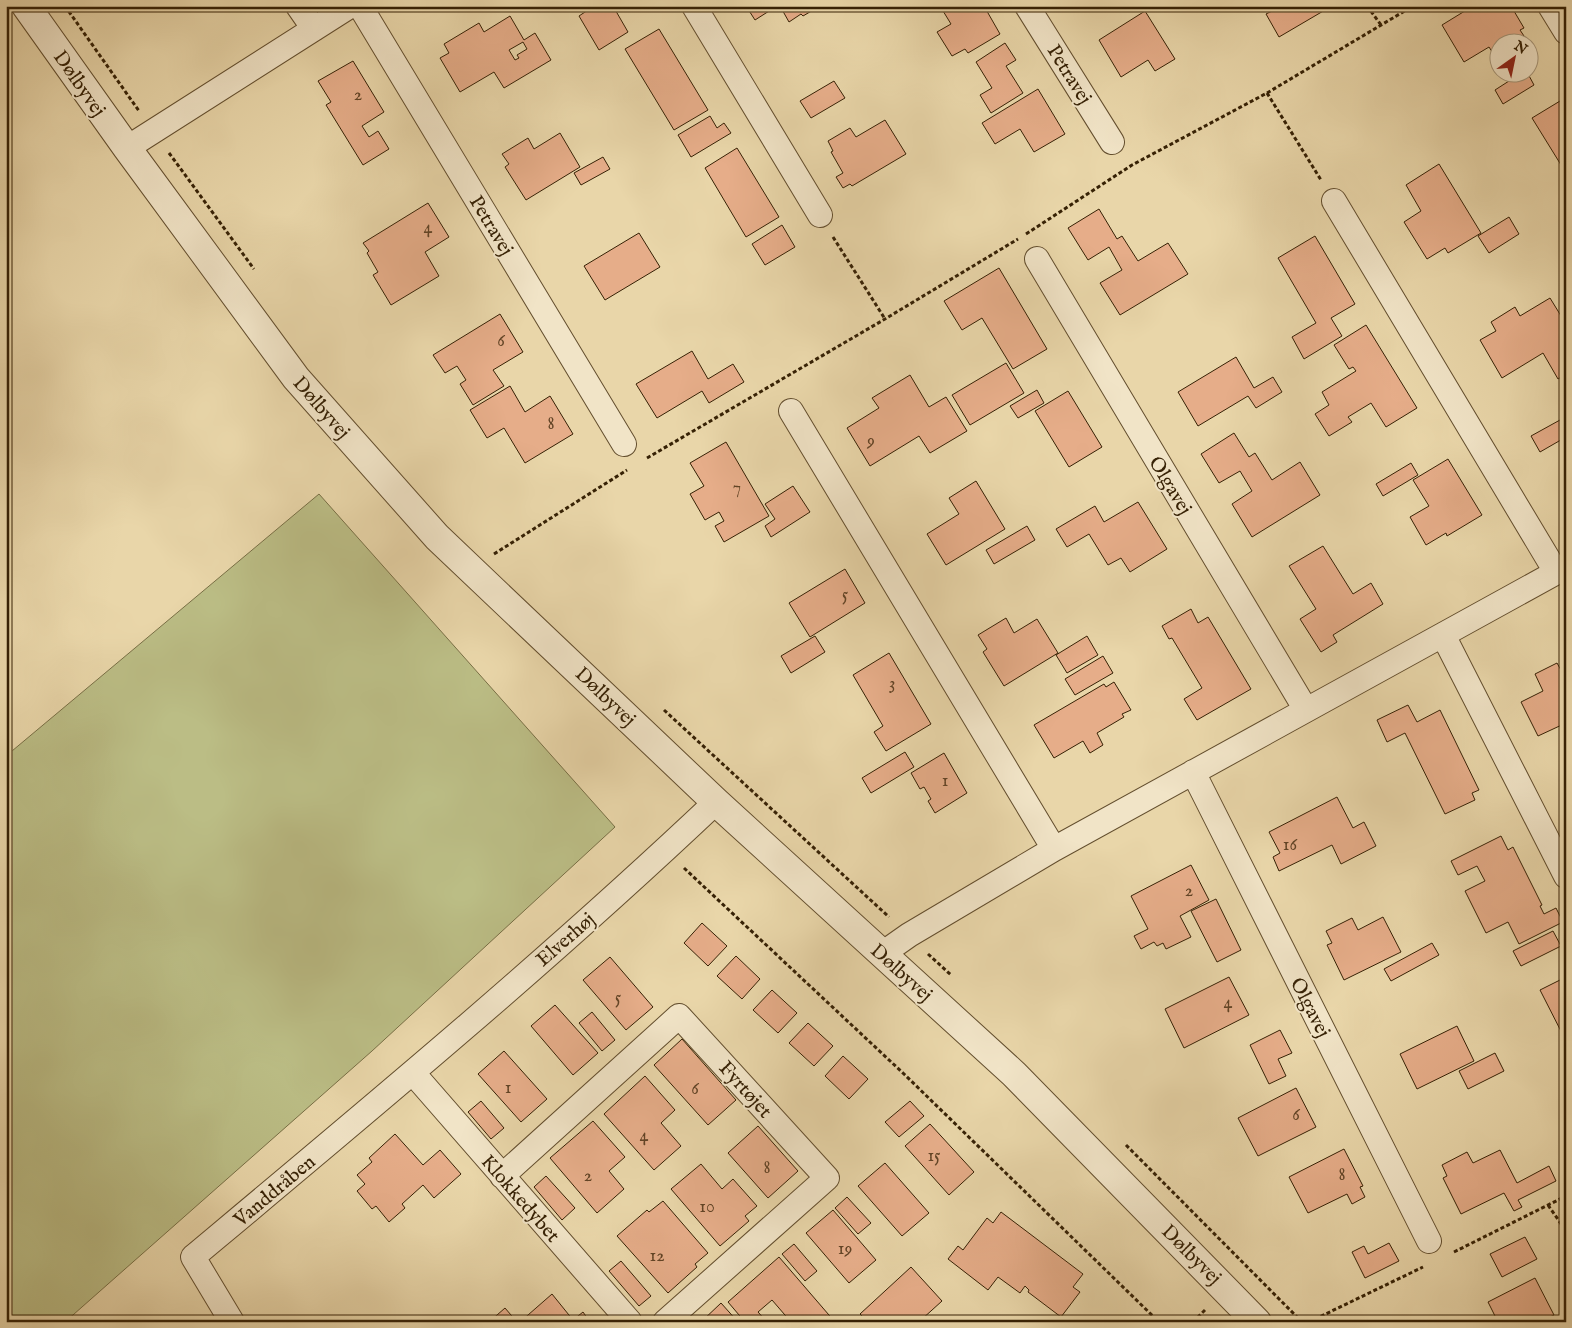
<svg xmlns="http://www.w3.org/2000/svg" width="1572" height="1328" font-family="'IM FELL English',serif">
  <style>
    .green { fill: #bbbd85; stroke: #786f45 }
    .building { fill: #e6ad89; stroke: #362105; fill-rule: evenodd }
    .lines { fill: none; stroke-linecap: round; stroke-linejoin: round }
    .minor-casing { stroke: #634e2e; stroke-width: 26 }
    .tertiary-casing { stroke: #634e2e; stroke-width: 30 }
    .path { stroke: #362105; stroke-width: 3; stroke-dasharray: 4 2.5; stroke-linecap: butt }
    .minor { stroke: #f1e4c7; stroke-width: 24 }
    .tertiary { stroke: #f1e4c7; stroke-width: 28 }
    .labels { text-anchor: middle; stroke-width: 4; stroke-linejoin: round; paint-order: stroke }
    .number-label { font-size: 18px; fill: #624426 }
    .street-label { font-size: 20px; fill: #362105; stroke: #f1e4c7 }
  </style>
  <rect width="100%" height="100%" fill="#e9d6a9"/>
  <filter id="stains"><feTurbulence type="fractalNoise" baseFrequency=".004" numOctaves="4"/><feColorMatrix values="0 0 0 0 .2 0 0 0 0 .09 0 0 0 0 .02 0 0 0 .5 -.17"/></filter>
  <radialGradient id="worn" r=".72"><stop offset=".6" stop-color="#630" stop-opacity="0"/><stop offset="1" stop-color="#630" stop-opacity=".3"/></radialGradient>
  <path class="green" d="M 319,494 L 615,827 L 372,1051 L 65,1322 L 6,1322 L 6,756 Z"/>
  <path class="building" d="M 589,6 L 613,6 L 628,32 L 599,50 L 579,16 L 591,8 Z
    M 746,6 L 777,6 L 755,20 Z
    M 780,6 L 820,6 L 803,16 L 801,14 L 789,22 Z
    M 940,6 L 984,6 L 1000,34 L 968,53 L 965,49 L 952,56 L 937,32 L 951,24 Z
    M 1275,6 L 1322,6 L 1325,10 L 1279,37 L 1266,14 L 1276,9 Z
    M 1473,6 L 1511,6 L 1524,28 L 1520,30 L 1528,42 L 1500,42 L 1500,64 L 1489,47 L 1464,62 L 1442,25 Z
    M 1145,11 L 1175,59 L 1155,71 L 1148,60 L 1121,77 L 1099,40 Z
    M 510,16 L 524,40 L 535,33 L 551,60 L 504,88 L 494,72 L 460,92 L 440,58 L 449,53 L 444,44 L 479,23 L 484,32 ZM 523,42 L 527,49 L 517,55 L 519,58 L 515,60 L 509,50 Z
    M 659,29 L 708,110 L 674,130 L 625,49 Z
    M 1005,43 L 1016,60 L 1006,66 L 1023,93 L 991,113 L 980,95 L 992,88 L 976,62 Z
    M 353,61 L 384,112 L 362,126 L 369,137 L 378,131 L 389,149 L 363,165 L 326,105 L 331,102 L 318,81 Z
    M 1523,72 L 1527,72 L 1534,85 L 1503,104 L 1495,90 Z
    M 834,81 L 845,98 L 811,118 L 800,101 Z
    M 1038,89 L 1065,134 L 1034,152 L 1020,129 L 995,144 L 982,123 Z
    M 1565,98 L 1566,100 L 1566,173 L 1532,118 Z
    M 710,116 L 717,128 L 724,123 L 731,133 L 691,157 L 678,135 Z
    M 885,120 L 906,154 L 852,186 L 850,184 L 843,188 L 836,177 L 843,173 L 831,152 L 833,151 L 828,141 L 850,128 L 856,137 Z
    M 560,133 L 580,167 L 526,200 L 505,167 L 509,164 L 502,154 L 528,138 L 534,149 Z
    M 737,148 L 779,217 L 746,237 L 705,168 Z
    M 603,157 L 610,169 L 581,185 L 574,173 Z
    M 1439,164 L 1481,233 L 1448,253 L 1445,248 L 1427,259 L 1404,222 L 1421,211 L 1406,185 Z
    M 428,203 L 449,237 L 425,252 L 439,276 L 391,305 L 373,275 L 378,272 L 367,253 L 369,251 L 363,243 Z
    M 1099,209 L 1117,239 L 1122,236 L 1138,261 L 1168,243 L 1188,274 L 1120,315 L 1100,283 L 1122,270 L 1109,247 L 1088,260 L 1068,228 Z
    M 1509,217 L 1519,234 L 1489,253 L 1478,236 Z
    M 782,225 L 795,247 L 765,265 L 752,244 Z
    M 639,233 L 660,267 L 605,300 L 584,266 Z
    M 1315,236 L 1355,304 L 1331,318 L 1342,336 L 1304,359 L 1292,337 L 1316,323 L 1278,258 Z
    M 999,268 L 1047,349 L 1013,369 L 982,318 L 962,330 L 944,301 Z
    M 1550,298 L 1566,324 L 1566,374 L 1558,379 L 1543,353 L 1502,378 L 1480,340 L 1496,331 L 1491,322 L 1515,307 L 1520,316 Z
    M 500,314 L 523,352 L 493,370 L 504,386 L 473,405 L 460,384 L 466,380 L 457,366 L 445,373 L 433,355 Z
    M 1366,325 L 1417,408 L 1386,427 L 1371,403 L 1348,417 L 1352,422 L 1329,436 L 1315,414 L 1329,405 L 1322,392 L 1356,371 L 1353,367 L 1349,369 L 1334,345 Z
    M 692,351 L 708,379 L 733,364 L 744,382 L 709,403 L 702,391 L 657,418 L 636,384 Z
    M 1236,357 L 1254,388 L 1273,377 L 1282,392 L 1256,408 L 1248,396 L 1198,426 L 1178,392 Z
    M 1006,363 L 1024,393 L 970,425 L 952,395 Z
    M 910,375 L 929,407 L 946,397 L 967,431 L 930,453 L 919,436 L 870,466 L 847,428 L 879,408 L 872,398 Z
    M 510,386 L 525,412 L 550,396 L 573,434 L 525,463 L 504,428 L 487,438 L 470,410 Z
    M 1037,390 L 1044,403 L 1018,418 L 1010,406 Z
    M 1068,391 L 1102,447 L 1069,467 L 1035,411 Z
    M 1560,420 L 1566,429 L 1566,437 L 1540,452 L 1531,436 Z
    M 1234,433 L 1249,457 L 1255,453 L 1272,480 L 1300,462 L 1320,495 L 1252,537 L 1232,504 L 1252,491 L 1240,471 L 1219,483 L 1201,454 Z
    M 726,442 L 769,516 L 724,542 L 715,526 L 724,521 L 719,512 L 705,520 L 690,494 L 704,486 L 690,463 Z
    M 1448,459 L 1482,515 L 1447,536 L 1446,533 L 1426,545 L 1410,517 L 1429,506 L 1413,480 Z
    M 1411,463 L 1418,475 L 1383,496 L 1376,484 Z
    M 976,481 L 1005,529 L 946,565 L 927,534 L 959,514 L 949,498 Z
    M 793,486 L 810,512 L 771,537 L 765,526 L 775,519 L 765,504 Z
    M 1138,502 L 1167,549 L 1130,572 L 1121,558 L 1108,565 L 1089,534 L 1067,547 L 1056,529 L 1095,506 L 1104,522 Z
    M 1027,526 L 1035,540 L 994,564 L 986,550 Z
    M 1323,546 L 1353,594 L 1371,583 L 1383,604 L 1333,635 L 1337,642 L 1321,652 L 1300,619 L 1316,609 L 1289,566 Z
    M 845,569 L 865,603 L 810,637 L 789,603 Z
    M 1191,609 L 1198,623 L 1208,617 L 1251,689 L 1197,720 L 1184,699 L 1202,688 L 1172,638 L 1169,639 L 1162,626 Z
    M 1006,618 L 1014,633 L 1037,619 L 1058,653 L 1004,686 L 983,652 L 987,649 L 978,635 Z
    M 815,636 L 825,652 L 791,673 L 781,656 Z
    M 1087,636 L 1098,655 L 1067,673 L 1056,655 Z
    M 889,653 L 931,724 L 886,751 L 874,732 L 883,726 L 853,675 Z
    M 1103,656 L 1113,673 L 1075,695 L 1065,679 Z
    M 1557,663 L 1566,679 L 1566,723 L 1538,736 L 1521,702 L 1543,691 L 1535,674 Z
    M 1114,682 L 1131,710 L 1122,714 L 1124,717 L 1097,733 L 1103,745 L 1090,753 L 1083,741 L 1054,758 L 1034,725 L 1104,684 L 1106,687 Z
    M 1408,705 L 1417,722 L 1440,710 L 1479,790 L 1472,793 L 1475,800 L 1445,814 L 1405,733 L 1387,742 L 1377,720 Z
    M 905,752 L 914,767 L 871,793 L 862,778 Z
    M 944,753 L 967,793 L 935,813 L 928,801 L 931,799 L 924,787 L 920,789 L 911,773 Z
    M 1337,797 L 1353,828 L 1364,822 L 1376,846 L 1341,864 L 1332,845 L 1279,871 L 1273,857 L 1280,853 L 1269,832 Z
    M 1501,836 L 1508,850 L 1513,847 L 1542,905 L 1540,906 L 1544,914 L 1556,908 L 1563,922 L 1519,944 L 1508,922 L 1486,933 L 1465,891 L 1485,881 L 1477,866 L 1458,875 L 1451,861 Z
    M 1191,865 L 1209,900 L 1180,916 L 1191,937 L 1166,949 L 1163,943 L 1157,946 L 1154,942 L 1141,949 L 1134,936 L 1148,929 L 1131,896 Z
    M 1216,899 L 1241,950 L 1217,962 L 1191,911 Z
    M 1383,917 L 1401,952 L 1344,980 L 1327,945 L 1332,943 L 1326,931 L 1352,918 L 1358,930 Z
    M 702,923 L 727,946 L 708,966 L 684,943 Z
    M 1553,931 L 1561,946 L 1521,966 L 1513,951 Z
    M 1432,943 L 1439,955 L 1391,981 L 1384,969 Z
    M 736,956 L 760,979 L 742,999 L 717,976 Z
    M 610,957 L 653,1007 L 626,1030 L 583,980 Z
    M 1229,977 L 1249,1015 L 1184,1048 L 1165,1009 Z
    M 1566,977 L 1566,1041 L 1540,990 Z
    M 772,990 L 797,1013 L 778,1033 L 753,1010 Z
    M 555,1005 L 598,1053 L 573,1075 L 531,1026 Z
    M 592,1012 L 615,1040 L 602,1051 L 579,1023 Z
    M 808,1023 L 833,1046 L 814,1066 L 789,1043 Z
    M 1457,1026 L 1474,1061 L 1417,1089 L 1400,1054 Z
    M 1280,1030 L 1292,1053 L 1278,1059 L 1286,1076 L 1269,1084 L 1250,1045 Z
    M 682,1039 L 736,1100 L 708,1125 L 654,1065 Z
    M 504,1051 L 547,1099 L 521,1122 L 478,1074 Z
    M 1495,1053 L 1504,1071 L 1468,1089 L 1459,1071 Z
    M 843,1056 L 868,1079 L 849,1099 L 825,1076 Z
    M 645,1076 L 675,1110 L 661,1123 L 681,1146 L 654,1170 L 604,1114 Z
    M 1296,1088 L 1316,1127 L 1258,1156 L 1238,1118 Z
    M 481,1101 L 504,1128 L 491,1139 L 468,1112 Z
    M 910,1101 L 924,1116 L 899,1137 L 885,1122 Z
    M 593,1121 L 625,1157 L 609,1171 L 624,1189 L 597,1213 L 550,1158 Z
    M 930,1124 L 974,1172 L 949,1195 L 905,1146 Z
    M 758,1126 L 798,1171 L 768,1198 L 728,1153 Z
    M 395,1134 L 423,1165 L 440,1150 L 461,1174 L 434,1198 L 423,1185 L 402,1204 L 405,1208 L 389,1222 L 376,1206 L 372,1209 L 357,1191 L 365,1184 L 357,1175 L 372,1162 L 369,1158 Z
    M 1344,1149 L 1363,1186 L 1360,1187 L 1365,1197 L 1352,1204 L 1347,1194 L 1308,1213 L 1289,1177 Z
    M 1500,1150 L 1517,1183 L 1549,1166 L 1556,1181 L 1518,1200 L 1522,1207 L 1514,1211 L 1504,1193 L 1461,1214 L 1443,1178 L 1447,1176 L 1442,1165 L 1467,1152 L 1473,1163 Z
    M 885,1163 L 929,1213 L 902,1236 L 858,1186 Z
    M 701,1164 L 722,1189 L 733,1179 L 757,1206 L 745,1216 L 749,1221 L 720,1246 L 671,1189 Z
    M 546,1176 L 575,1208 L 562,1220 L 534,1187 Z
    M 847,1197 L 871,1223 L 858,1234 L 835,1208 Z
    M 663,1201 L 708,1253 L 695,1264 L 697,1267 L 668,1293 L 617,1236 L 647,1210 L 649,1212 Z
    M 833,1210 L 876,1260 L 849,1283 L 806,1233 Z
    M 1001,1212 L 1083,1274 L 1073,1287 L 1080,1292 L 1061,1317 L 1028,1292 L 1029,1290 L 1025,1286 L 1020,1293 L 998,1277 L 988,1290 L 948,1259 L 958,1246 L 963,1250 L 987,1218 L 993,1223 Z
    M 1525,1237 L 1537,1259 L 1502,1277 L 1490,1254 Z
    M 1389,1243 L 1399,1261 L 1365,1278 L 1352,1252 L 1364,1246 L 1368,1254 Z
    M 794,1244 L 817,1271 L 805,1281 L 782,1254 Z
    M 779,1257 L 835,1322 L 791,1322 L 772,1300 L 758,1312 L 767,1322 L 745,1322 L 728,1302 Z
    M 621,1261 L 651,1296 L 639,1306 L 609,1271 Z
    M 911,1267 L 942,1301 L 921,1320 L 923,1322 L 868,1322 L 860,1314 Z
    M 1535,1278 L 1554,1315 L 1540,1322 L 1498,1322 L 1488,1302 Z
    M 552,1294 L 573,1320 L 583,1312 L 590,1322 L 520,1322 Z
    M 721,1303 L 738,1322 L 701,1322 Z
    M 505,1308 L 517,1322 L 489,1322 Z"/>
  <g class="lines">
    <defs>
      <path id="minor" d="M 298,6 L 314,29
        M 360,6 L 624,444
        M 694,6 L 820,215
        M 1027,6 L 1112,142
        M 1550,6 L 1566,32
        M 127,148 L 350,6
        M 1334,201 L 1556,572
        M 1037,259 L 1306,710
        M 791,411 L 1054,849
        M 1443,635 L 1566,876
        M 1193,772 L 1429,1241
        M 882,954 L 909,935 L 1054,849 L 1566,567
        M 413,1073 L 630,1322
        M 502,1176 L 679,1016 L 827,1178 L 665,1322
        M 232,1322 L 193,1257 C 370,1109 548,961 716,802"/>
      <path id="tertiary" d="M 26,6 L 127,148 L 296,378 L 437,537 L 716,802 L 1014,1074 L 1257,1322"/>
    </defs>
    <use href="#minor" class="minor-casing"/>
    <use href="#tertiary" class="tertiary-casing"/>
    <path class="path" d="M 65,6 L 139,111
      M 1367,6 L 1381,25
      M 1267,93 L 1321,180
      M 169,153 L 254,269
      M 1026,234 L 1132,165 L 1267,93 L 1413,6
      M 833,237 L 885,319
      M 647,458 L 885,319 L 1018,239
      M 494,554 L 627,470
      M 664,710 L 889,917
      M 684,868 L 904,1074 L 1159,1322
      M 928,954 L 951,975
      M 1126,1145 L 1302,1322
      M 1548,1205 L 1566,1231
      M 1454,1252 L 1566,1196
      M 1193,1322 L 1205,1310
      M 1309,1322 L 1423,1267"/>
    <use href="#minor" class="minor"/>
    <use href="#tertiary" class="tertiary"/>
  </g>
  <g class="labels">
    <g class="number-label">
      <text x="358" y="100">2</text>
      <text x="428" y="233">4</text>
      <text x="501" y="346">6</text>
      <text x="551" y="429">8</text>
      <text x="871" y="446">9</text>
      <text x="737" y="493">7</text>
      <text x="845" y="600">5</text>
      <text x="892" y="689">3</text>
      <text x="945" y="786">1</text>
      <text x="1290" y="850">16</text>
      <text x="1189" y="896">2</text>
      <text x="618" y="1003">5</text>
      <text x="1228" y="1008">4</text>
      <text x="508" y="1093">1</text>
      <text x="695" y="1094">6</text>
      <text x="1296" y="1120">6</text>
      <text x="644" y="1141">4</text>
      <text x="934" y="1161">15</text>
      <text x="767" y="1173">8</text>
      <text x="1342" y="1180">8</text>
      <text x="588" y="1181">2</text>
      <text x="707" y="1212">10</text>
      <text x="845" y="1254">19</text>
      <text x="657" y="1261">12</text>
    </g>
    <g class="street-label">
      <text transform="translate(1070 74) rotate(58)" y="7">Petravej</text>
      <text transform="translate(80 83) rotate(55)" y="7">Dølbyvej</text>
      <text transform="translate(492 225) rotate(59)" y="7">Petravej</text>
      <text transform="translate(322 407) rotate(49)" y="7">Dølbyvej</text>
      <text transform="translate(1171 485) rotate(59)" y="7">Olgavej</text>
      <text transform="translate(606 696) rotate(44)" y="7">Dølbyvej</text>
      <text transform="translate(565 939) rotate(-41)" y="7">Elverhøj</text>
      <text transform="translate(902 972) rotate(42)" y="7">Dølbyvej</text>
      <text transform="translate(1311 1007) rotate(63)" y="7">Olgavej</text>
      <text transform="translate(746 1089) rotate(48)" y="7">Fyrtøjet</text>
      <text transform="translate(274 1190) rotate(-40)" y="7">Vanddråben</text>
      <text transform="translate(521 1198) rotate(49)" y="7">Klokkedybet</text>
      <text transform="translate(1192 1254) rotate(45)" y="7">Dølbyvej</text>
    </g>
  </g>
  <rect width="1572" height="1328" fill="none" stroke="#e9d6a9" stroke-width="25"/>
  <rect x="8" y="8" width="1557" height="1313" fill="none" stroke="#362105" stroke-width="2.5"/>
  <rect x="12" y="12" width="1547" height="1303" fill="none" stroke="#362105"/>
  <g transform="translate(1514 58) rotate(33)"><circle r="24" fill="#f1e4c7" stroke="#a69679"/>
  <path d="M0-4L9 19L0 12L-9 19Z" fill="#8f2418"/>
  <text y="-8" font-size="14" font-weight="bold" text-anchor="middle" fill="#362105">N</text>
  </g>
  <rect width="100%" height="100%" filter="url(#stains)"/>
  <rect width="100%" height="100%" fill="url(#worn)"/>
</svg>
